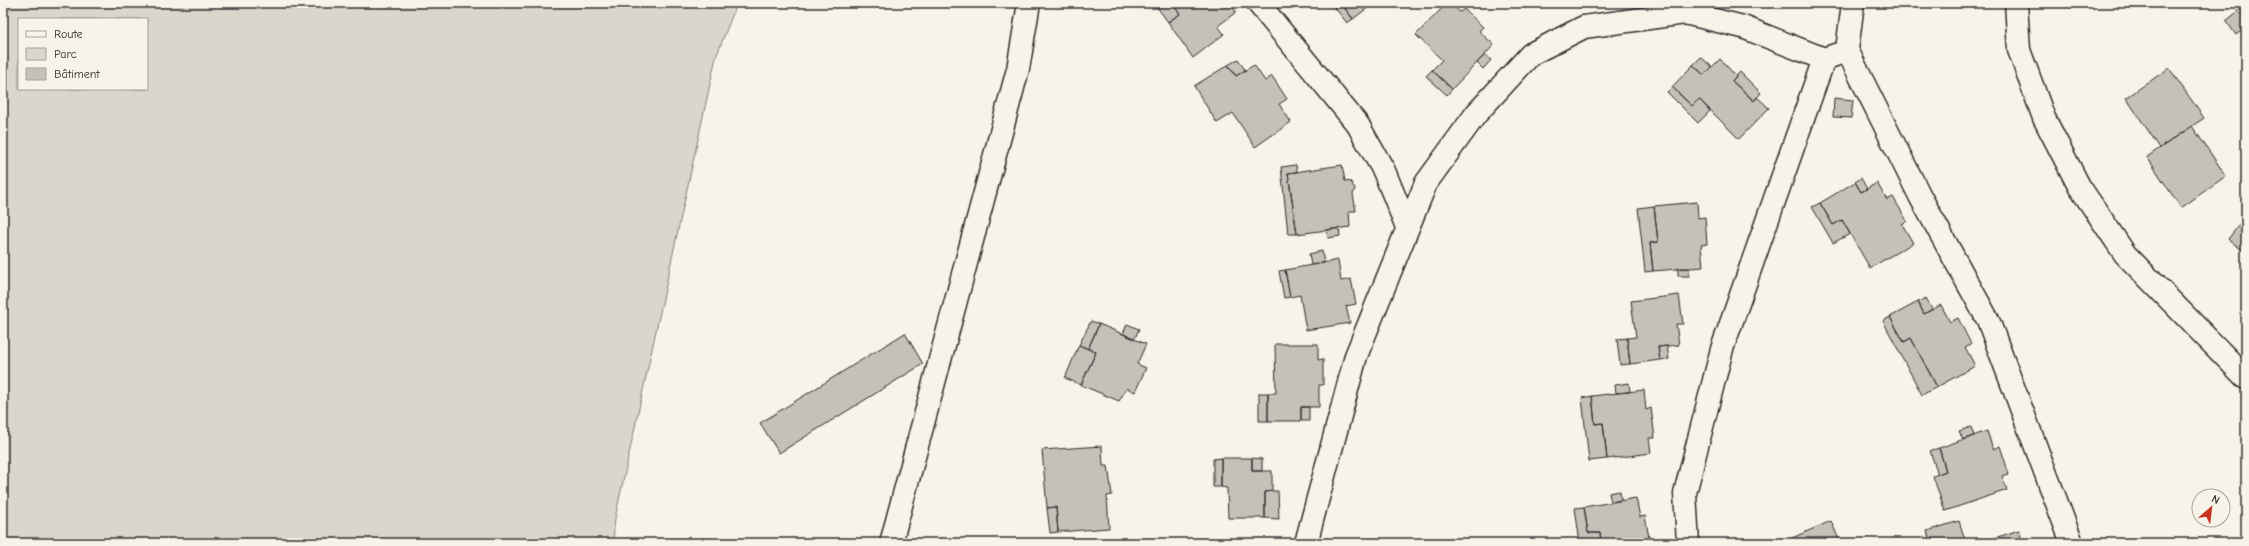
<svg xmlns="http://www.w3.org/2000/svg" width="2249" height="546" font-family="'Comic Neue',sans-serif">
  <style>
    .green { fill: #dad6cc; stroke: #82807c; fill-rule: evenodd }
    .building { fill: #c4c1b9; stroke: #2b2b2b }
    .lines { fill: none; stroke-linecap: round; stroke-linejoin: round }
    .street-casing { stroke: #2b2b2b; stroke-width: 25 }
    .street { stroke: #f7f3e8; stroke-width: 22 }
  </style>
  <rect width="100%" height="100%" fill="#f7f3e8"/>
  <filter id="ink" filterUnits="userSpaceOnUse"><feTurbulence type="fractalNoise" baseFrequency=".025" numOctaves="2"/><feDisplacementMap in="SourceGraphic" scale="8" xChannelSelector="R" yChannelSelector="G"/><feConvolveMatrix kernelMatrix="1 2 1 2 8 2 1 2 1" color-interpolation-filters="sRGB"/></filter>
  <g filter="url(#ink)">
    <path class="green" d="M 3,3 L 737,3 L 716,57 L 615,518 L 613,543 L 297,543 L 244,539 L 238,543 L 3,543 ZM 19,19 L 147,19 L 147,89 L 19,89 Z"/>
    <path class="building" d="M 1154,3 L 1172,3 L 1180,14 L 1168,22 Z
      M 1172,3 L 1229,3 L 1236,12 L 1218,26 L 1224,34 L 1193,58 L 1168,22 L 1180,14 Z
      M 1331,3 L 1341,3 L 1353,19 L 1347,23 Z
      M 1341,3 L 1374,3 L 1353,19 Z
      M 1447,3 L 1450,3 L 1460,12 L 1464,9 L 1483,27 L 1479,31 L 1494,45 L 1452,89 L 1432,70 L 1442,60 L 1416,35 Z
      M 2246,5 L 2246,27 L 2236,35 L 2226,21 Z
      M 1485,55 L 1491,60 L 1483,69 L 1477,63 Z
      M 1701,57 L 1712,67 L 1704,75 L 1693,65 Z
      M 1238,59 L 1245,70 L 1236,76 L 1228,65 Z
      M 1720,59 L 1736,76 L 1732,81 L 1754,101 L 1757,97 L 1769,108 L 1739,139 L 1699,99 L 1692,106 L 1672,87 L 1693,65 L 1704,75 Z
      M 1228,65 L 1236,76 L 1254,65 L 1265,81 L 1272,76 L 1287,99 L 1279,104 L 1291,122 L 1255,147 L 1233,113 L 1217,123 L 1194,86 Z
      M 2169,68 L 2204,118 L 2160,148 L 2126,98 Z
      M 1432,70 L 1452,89 L 1447,95 L 1426,76 Z
      M 1740,72 L 1761,93 L 1754,101 L 1732,81 Z
      M 1672,87 L 1692,106 L 1699,99 L 1710,111 L 1698,123 L 1667,92 Z
      M 1834,98 L 1853,100 L 1851,118 L 1833,117 Z
      M 2192,126 L 2226,176 L 2181,208 L 2147,157 Z
      M 1296,165 L 1297,172 L 1288,173 L 1297,234 L 1288,234 L 1281,167 Z
      M 1342,165 L 1345,181 L 1351,182 L 1355,189 L 1353,194 L 1356,211 L 1349,211 L 1350,227 L 1297,234 L 1288,173 Z
      M 1861,178 L 1867,189 L 1861,192 L 1855,182 Z
      M 1855,182 L 1861,192 L 1877,183 L 1887,200 L 1893,197 L 1907,221 L 1902,224 L 1913,243 L 1870,268 L 1842,220 L 1833,225 L 1820,203 Z
      M 1697,202 L 1698,218 L 1705,217 L 1707,244 L 1701,245 L 1703,267 L 1653,271 L 1650,243 L 1658,242 L 1654,206 Z
      M 1820,203 L 1833,225 L 1842,220 L 1850,234 L 1833,243 L 1812,207 Z
      M 1654,206 L 1658,242 L 1650,243 L 1653,271 L 1645,272 L 1638,208 Z
      M 2246,216 L 2246,253 L 2228,239 Z
      M 1339,228 L 1340,236 L 1328,238 L 1326,230 Z
      M 1322,251 L 1324,263 L 1311,265 L 1309,254 Z
      M 1338,260 L 1341,281 L 1351,279 L 1356,304 L 1346,306 L 1350,323 L 1306,330 L 1300,295 L 1290,297 L 1285,270 Z
      M 1678,268 L 1689,268 L 1689,276 L 1678,276 Z
      M 1285,270 L 1290,297 L 1284,298 L 1279,271 Z
      M 1679,295 L 1683,324 L 1676,324 L 1679,345 L 1658,347 L 1660,360 L 1630,364 L 1627,338 L 1636,337 L 1631,301 Z
      M 1926,298 L 1932,309 L 1924,314 L 1918,302 Z
      M 1918,302 L 1924,314 L 1941,305 L 1950,322 L 1958,318 L 1971,344 L 1965,347 L 1975,366 L 1937,387 L 1911,338 L 1904,342 L 1890,317 Z
      M 1890,317 L 1904,342 L 1911,338 L 1937,387 L 1922,395 L 1883,321 Z
      M 1091,321 L 1099,324 L 1088,349 L 1079,345 Z
      M 1099,324 L 1146,344 L 1137,364 L 1146,368 L 1135,392 L 1127,388 L 1119,401 L 1081,385 L 1096,352 L 1088,349 Z
      M 1127,324 L 1139,329 L 1135,338 L 1123,334 Z
      M 905,333 L 923,364 L 779,453 L 760,423 Z
      M 1627,338 L 1630,364 L 1620,365 L 1617,339 Z
      M 1275,344 L 1318,344 L 1318,360 L 1323,359 L 1323,385 L 1319,385 L 1319,407 L 1301,407 L 1301,421 L 1268,421 L 1268,393 L 1276,393 Z
      M 1079,345 L 1096,352 L 1081,385 L 1065,378 Z
      M 1667,346 L 1669,359 L 1660,360 L 1658,347 Z
      M 1629,383 L 1630,392 L 1616,393 L 1615,385 Z
      M 1644,390 L 1646,410 L 1651,408 L 1655,438 L 1649,438 L 1651,453 L 1607,459 L 1603,423 L 1595,424 L 1592,396 Z
      M 1259,393 L 1268,393 L 1268,421 L 1259,421 Z
      M 1592,396 L 1595,424 L 1603,423 L 1607,459 L 1589,461 L 1582,398 Z
      M 1301,407 L 1309,407 L 1309,421 L 1301,421 Z
      M 1971,427 L 1974,436 L 1963,440 L 1959,431 Z
      M 1987,431 L 1993,449 L 2000,446 L 2009,474 L 2002,476 L 2007,490 L 1945,511 L 1933,476 L 1946,471 L 1939,448 Z
      M 1102,446 L 1103,466 L 1108,466 L 1112,495 L 1107,496 L 1109,528 L 1058,532 L 1056,507 L 1047,508 L 1042,450 Z
      M 1939,448 L 1946,471 L 1938,474 L 1930,451 Z
      M 1221,458 L 1221,487 L 1213,487 L 1213,459 Z
      M 1221,458 L 1252,458 L 1252,471 L 1272,471 L 1272,491 L 1265,492 L 1265,518 L 1228,518 L 1227,488 L 1221,487 Z
      M 1252,458 L 1262,459 L 1262,471 L 1252,471 Z
      M 1272,491 L 1278,491 L 1279,519 L 1265,518 L 1265,492 Z
      M 1620,491 L 1621,500 L 1611,502 L 1609,493 Z
      M 1636,498 L 1640,517 L 1645,516 L 1650,543 L 1601,543 L 1600,533 L 1588,533 L 1584,507 Z
      M 1056,507 L 1058,532 L 1050,533 L 1047,508 Z
      M 1584,507 L 1588,533 L 1600,533 L 1601,543 L 1580,543 L 1575,508 Z
      M 1831,521 L 1840,542 L 1847,539 L 1849,543 L 1794,543 L 1792,538 Z
      M 1959,521 L 1965,540 L 1954,543 L 1944,543 L 1943,540 L 1930,543 L 1927,531 Z
      M 2019,530 L 2023,543 L 1979,543 Z
      M 1792,538 L 1794,543 L 1781,543 Z"/>
    <g class="lines">
      <defs>
        <path id="street" d="M 1258,3 L 1358,125 L 1384,171 L 1407,227
          M 1853,3 L 1847,50 L 1921,198 L 1988,320 L 2072,543
          M 2016,3 L 2019,50 L 2044,118 L 2079,186 L 2125,254 L 2246,378
          M 891,543 L 1018,69 L 1029,3
          M 1306,543 L 1356,356 L 1426,183 L 1476,114 L 1531,54 L 1584,27 L 1685,13 L 1743,27 L 1824,59
          M 1688,543 L 1685,493 L 1722,349 L 1824,59 L 1838,54"/>
      </defs>
      <use href="#street" class="street-casing"/>
      <use href="#street" class="street"/>
    </g>
  </g>
  <rect width="2249" height="546" fill="none" stroke="#f7f3e8" stroke-width="16"/>
  <rect x="8" y="8" width="2233" height="530" fill="none" stroke="#2b2b2b" stroke-width="1.5" filter="url(#ink)"/>
  <rect x="18" y="18" width="130" height="72" fill="#f7f3e8" stroke="#a5a39c"/>
  <rect x="26" y="31" width="20" height="6" fill="#f7f3e8" stroke="#a5a39c"/>
  <text x="54" y="38" font-size="12" fill="#2b2b2b">Route</text>
  <rect x="26" y="48" width="20" height="12" fill="#dad6cc" stroke="#a5a39c"/>
  <text x="54" y="58" font-size="12" fill="#2b2b2b">Parc</text>
  <rect x="26" y="68" width="20" height="12" fill="#c4c1b9" stroke="#a5a39c"/>
  <text x="54" y="78" font-size="12" fill="#2b2b2b">Bâtiment</text>
  <g transform="translate(2211 508) rotate(28)"><circle r="19" fill="#f7f3e8" stroke="#a5a39c"/>
  <path d="M0-3L7 15L0 10L-7 15Z" fill="#c8321e"/>
  <text y="-6" font-size="11" font-weight="bold" text-anchor="middle" fill="#2b2b2b">N</text>
  </g>
</svg>
